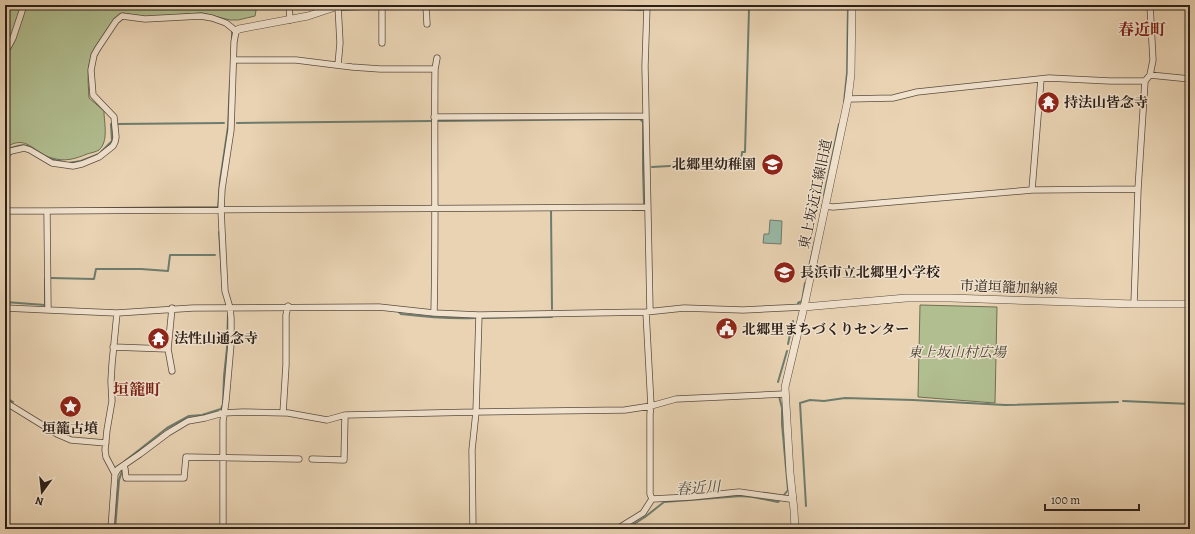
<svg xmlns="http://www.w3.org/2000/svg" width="1195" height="534" font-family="Alegreya,'Noto Serif JP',serif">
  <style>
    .green { fill: #b1be90; stroke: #6e6f54 }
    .water { fill: #99b9a7; stroke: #6d7c6e }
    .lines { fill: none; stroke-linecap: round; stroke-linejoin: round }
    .stream { stroke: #6d7c6e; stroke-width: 2 }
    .minor-casing { stroke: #5a4d40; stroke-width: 7 }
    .tertiary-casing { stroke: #5a4d40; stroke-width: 8 }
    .minor { stroke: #f1e2ce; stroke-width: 5.5 }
    .tertiary { stroke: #f1e2ce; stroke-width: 7 }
    .labels { text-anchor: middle; stroke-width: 3; stroke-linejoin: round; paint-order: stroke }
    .poi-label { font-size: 14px; font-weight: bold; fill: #2b2019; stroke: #f1e2ce; text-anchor: start }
    .street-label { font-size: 14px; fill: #2b2019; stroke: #f1e2ce }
    .park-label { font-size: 14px; font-style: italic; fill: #4c4837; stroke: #f1e2ce }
    .water-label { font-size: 15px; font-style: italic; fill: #4c4e44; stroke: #f1e2ce }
    .quarter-label { font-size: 16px; font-weight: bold; fill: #7a1f14; stroke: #f1e2ce }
  </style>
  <rect width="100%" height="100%" fill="#e9d3b3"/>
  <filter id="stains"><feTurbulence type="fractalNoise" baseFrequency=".005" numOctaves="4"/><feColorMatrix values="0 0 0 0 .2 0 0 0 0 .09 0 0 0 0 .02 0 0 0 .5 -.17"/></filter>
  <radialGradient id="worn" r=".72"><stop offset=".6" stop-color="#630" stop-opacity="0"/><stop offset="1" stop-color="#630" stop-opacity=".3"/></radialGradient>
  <path class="green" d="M 5,5 L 257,5 L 255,16 L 238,20 L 230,20 L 202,13 L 145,17 L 123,13 C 114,19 109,26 104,34 C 101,39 97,43 95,48 C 86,63 88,81 89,98 L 104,111 C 104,123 109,141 99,150 C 96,152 90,153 87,154 C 75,159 65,162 52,158 C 33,153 27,133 5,148 Z
    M 920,305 L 997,307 L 995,403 L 918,397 Z"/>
  <path class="water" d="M 770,220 L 782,221 L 781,244 L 763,243 L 764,234 L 769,234 Z"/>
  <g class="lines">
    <path class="stream" d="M 482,5 L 642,10
      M 340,10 L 385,8 L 420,5
      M 232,41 L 232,32 L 234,30
      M 844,102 L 847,73 L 848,5
      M 438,121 L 640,119 L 643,122 L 643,168 L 644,204
      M 237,123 L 431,121
      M 117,124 L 224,123
      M 11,148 C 18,146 25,143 31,148
      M 51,159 L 64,162
      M 68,163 L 81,161 L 99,154 L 112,141 L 111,124 L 112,124
      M 652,167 L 741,162 L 742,152 L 745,152 L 749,9
      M 824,195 L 839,124
      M 218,208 L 220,181 L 228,127 L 230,81
      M 633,210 L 643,210
      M 219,232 L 223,290
      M 807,276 L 815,240
      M 51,278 L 94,279 L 96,269 L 141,269 L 168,271 L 170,255 L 215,255
      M 5,302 L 45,305 L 45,278 L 46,278
      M 798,303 L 802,301 L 805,283
      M 552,309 L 551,210 L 553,210
      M 398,311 L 401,314 C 426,317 450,319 475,318
      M 481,318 L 552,317
      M 788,344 L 793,321
      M 778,382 L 787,351
      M 779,396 L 782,408 L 782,424 L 788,490 L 784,495
      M 5,397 L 13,402
      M 1123,401 L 1190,404
      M 125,461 L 167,428 L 189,416 L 202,415 L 221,409 L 223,404 L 224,376 L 227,348 L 228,314
      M 806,506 L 800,403 L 810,400 L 824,401 L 845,398 L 913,400 L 1005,405 L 1118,402
      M 115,529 L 119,480 L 122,471
      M 626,529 L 645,517 L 664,502 L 741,496 L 753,497 L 778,502 L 780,500"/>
    <defs>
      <path id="minor" d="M 289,5 L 290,20
        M 338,5 L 340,43 L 338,65
        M 382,5 L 382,43
        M 426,5 L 427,24
        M 1150,5 L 1153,60 L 1150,75
        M 647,6 L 645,66 L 650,311
        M 5,53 L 13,38 L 24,5
        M 234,60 L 296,60 L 352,67 L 380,69 L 435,69 C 434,150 436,231 434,313
        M 435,69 L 437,58
        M 1145,81 L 1150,75 L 1190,79
        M 848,99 L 893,98 L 917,92 L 1049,78 L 1110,81 L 1145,81 L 1138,189 L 1134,304
        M 434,117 L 646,116
        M 5,155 L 11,151 L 24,148 L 30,150 L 52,163 L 73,166 L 82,164 L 99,157 L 113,146 L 115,142 L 116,137 L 114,117 L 93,95 L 91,70 L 94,55 L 98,48 L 116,21 L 122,16 L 145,19 L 201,16 L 212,18 L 226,23 L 236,31 L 234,42 L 231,130 L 222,189 L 221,210 L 225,291 L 230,308 L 231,318 L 231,344 L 226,401 L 223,421 L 223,529
        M 1032,190 L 1041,79
        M 825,206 L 833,207 L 1032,190 L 1138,189
        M 5,211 L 47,211 L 48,310 L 5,308
        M 47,211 L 648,207
        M 48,310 L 117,313 L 193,308 L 379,307 L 434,313 L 479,315 L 646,312 L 684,308 L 743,310 L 804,307
        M 646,312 L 651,406 L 650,414 L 650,494 L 652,499
        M 113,347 L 168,349
        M 172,371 L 168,349 L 172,308
        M 5,402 L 57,434 L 71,440 L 106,443
        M 283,413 L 286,365 L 286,315 L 288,306
        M 312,459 L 344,460 L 345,415
        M 124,466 L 125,469 L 126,478 L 184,478 L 186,457 L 299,459
        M 115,474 L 106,457 L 105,450 L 107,430 L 112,401 L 111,381 L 112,364 L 117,313
        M 111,529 L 115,474 L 118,469 L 140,454 L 168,433 L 188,421 L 205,418 L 223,413 L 243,412 L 288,413 L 327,420 L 345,415 L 476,412 L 479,315
        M 473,529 L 472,450 L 476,412 L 625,410 L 651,406 L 676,399 L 785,394
        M 617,529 L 643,513 L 652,499 L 691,497 L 739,492 L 790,499 L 793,498"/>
      <path id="tertiary" d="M 606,5 L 636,6 L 667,5
        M 236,31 L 239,29 L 308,16 L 341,5 L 344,5
        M 804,307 L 906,298 L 950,298 L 1134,304 L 1190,304
        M 795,529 L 794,510 L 790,473 L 785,387 L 804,307 L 848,99 L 851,74 L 852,5"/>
    </defs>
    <use href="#minor" class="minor-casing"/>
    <use href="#tertiary" class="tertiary-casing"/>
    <use href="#minor" class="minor"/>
    <use href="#tertiary" class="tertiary"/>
  </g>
  <defs>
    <symbol id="temple-disc" viewBox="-11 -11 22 22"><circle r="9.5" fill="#8f2418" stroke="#f1e2ce"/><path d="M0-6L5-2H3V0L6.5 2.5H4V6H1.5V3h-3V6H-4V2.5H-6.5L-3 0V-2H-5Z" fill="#fff"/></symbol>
    <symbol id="school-disc" viewBox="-11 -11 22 22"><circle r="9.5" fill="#8f2418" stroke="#f1e2ce"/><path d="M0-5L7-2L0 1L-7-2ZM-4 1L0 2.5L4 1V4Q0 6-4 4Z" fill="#fff"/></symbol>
    <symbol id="civic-disc" viewBox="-11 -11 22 22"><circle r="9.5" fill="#8f2418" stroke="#f1e2ce"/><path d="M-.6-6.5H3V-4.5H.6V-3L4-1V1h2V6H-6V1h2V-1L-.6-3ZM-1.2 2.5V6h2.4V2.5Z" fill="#fff"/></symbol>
    <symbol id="sight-disc" viewBox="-11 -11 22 22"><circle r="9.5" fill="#8f2418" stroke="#f1e2ce"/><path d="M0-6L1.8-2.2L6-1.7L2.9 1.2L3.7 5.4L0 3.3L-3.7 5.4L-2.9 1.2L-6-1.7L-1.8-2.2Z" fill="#fff"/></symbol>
  </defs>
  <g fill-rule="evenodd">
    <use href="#temple-disc" x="1036" y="90" width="25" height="25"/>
    <use href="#school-disc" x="760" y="152" width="25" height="25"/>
    <use href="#school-disc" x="772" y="260" width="25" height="25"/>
    <use href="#civic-disc" x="714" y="316" width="25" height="25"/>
    <use href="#temple-disc" x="146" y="326" width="25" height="25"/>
    <use href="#sight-disc" x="58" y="394" width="25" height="25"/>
  </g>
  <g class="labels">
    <g class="poi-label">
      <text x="1064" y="107">持法山皆念寺</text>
      <text x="756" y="169" text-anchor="end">北郷里幼稚園</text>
      <text x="800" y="277">長浜市立北郷里小学校</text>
      <text x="742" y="334">北郷里まちづくりセンター</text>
      <text x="174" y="343">法性山通念寺</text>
      <text x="70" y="433" text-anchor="middle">垣籠古墳</text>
    </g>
    <g class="street-label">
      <text transform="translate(815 194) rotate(-78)" y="5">東上坂近江線旧道</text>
      <text transform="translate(1009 287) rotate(2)" y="5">市道垣籠加納線</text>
    </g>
    <g class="park-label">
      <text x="957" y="357">東上坂山村広場</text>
    </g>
    <g class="water-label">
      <text transform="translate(698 488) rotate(-4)" y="5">春近川</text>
    </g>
    <g class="quarter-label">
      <text x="1142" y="35">春近町</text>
      <text x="137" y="395">垣籠町</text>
    </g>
  </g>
  <rect width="1195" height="534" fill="none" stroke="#e9d3b3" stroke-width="20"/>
  <rect x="6" y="6" width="1183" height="522" fill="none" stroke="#2b2019" stroke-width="2"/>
  <rect x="10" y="10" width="1175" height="514" fill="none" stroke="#2b2019"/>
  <g transform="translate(42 492) rotate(195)" stroke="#f1e2ce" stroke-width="3" paint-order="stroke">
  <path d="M0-3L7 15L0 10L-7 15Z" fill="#2b2019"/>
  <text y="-6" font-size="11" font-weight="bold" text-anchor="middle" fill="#2b2019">N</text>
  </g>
  <path d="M1045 504v6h94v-6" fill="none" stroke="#2b2019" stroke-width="2"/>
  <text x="1051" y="504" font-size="12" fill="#2b2019" stroke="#f1e2ce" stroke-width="3" paint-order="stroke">100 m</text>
  <rect width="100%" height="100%" filter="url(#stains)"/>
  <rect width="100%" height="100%" fill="url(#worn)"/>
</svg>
